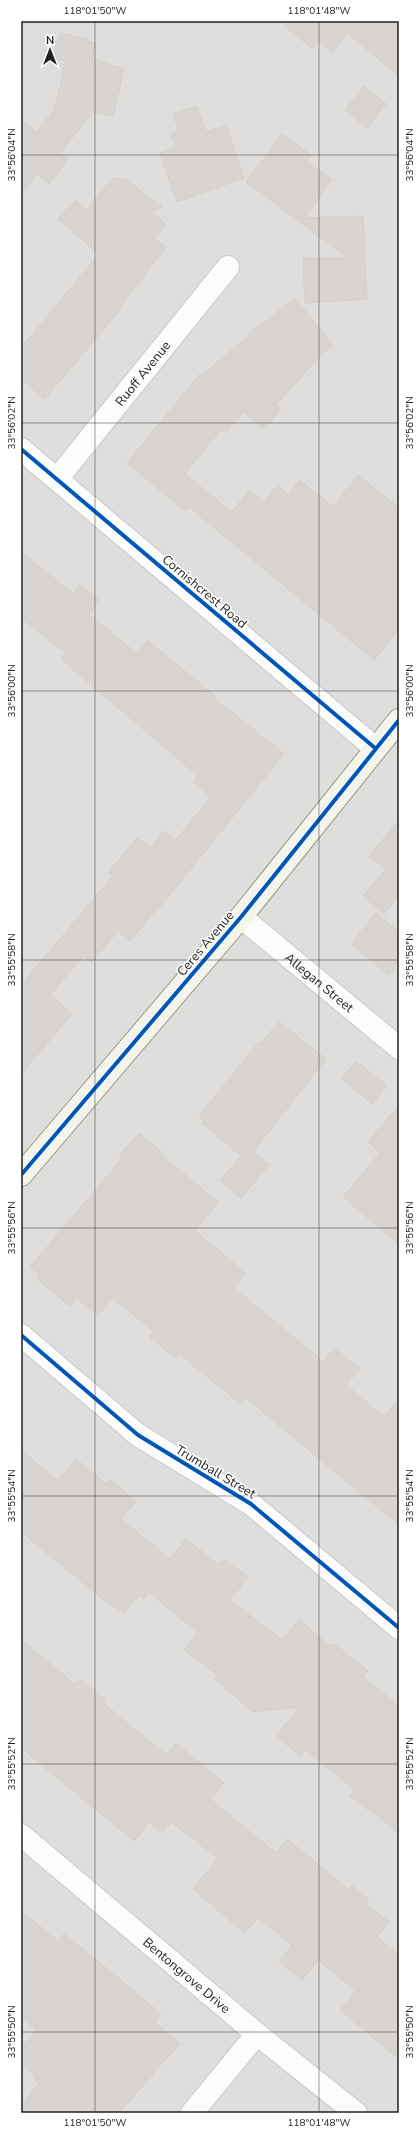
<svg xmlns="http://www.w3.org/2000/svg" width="420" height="2134" font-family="'Nunito Sans',sans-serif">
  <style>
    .residential { fill: #dfdedc }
    .building { fill: #d7d4d2; stroke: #d3d0cc }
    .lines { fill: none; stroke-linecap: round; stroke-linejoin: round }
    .street-casing { stroke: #c9c8c7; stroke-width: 24 }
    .secondary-casing { stroke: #999a82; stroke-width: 24 }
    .street { stroke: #fdfcfc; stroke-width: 22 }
    .secondary { stroke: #f4f4ed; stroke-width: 22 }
    .cycleway-casing { stroke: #fff; stroke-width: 6 }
    .cycleway { stroke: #0057b8; stroke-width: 4 }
    .ticks { fill: none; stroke: #222; stroke-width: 1; stroke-opacity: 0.45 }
    .labels { text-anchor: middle; stroke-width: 3; stroke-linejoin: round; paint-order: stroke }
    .street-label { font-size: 13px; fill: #222; stroke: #fff }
    .neatline { fill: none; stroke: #222; stroke-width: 1.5 }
    .ticks-label { font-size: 10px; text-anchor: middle; fill: #222 }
  </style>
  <rect width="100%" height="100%" fill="#f0eeeb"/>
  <path class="residential" d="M 21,21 L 399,21 L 399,2113 L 21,2113 Z"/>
  <path class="building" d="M 279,21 L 399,21 L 399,76 L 347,33 L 332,52 L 318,41 L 313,49 Z
    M 60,33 L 88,39 L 88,41 L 96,43 L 92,59 L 124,69 L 113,116 L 93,112 L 60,153 L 68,159 L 49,184 L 37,174 L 21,194 L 21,120 L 36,132 L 54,110 L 64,70 L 63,70 L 65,61 L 53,58 Z
    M 364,86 L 386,104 L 367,128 L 345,110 Z
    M 197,106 L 206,132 L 226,125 L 244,178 L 177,202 L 160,153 L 176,147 L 171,134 L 179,131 L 173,114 Z
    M 282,134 L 311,155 L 307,161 L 332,180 L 304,218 L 363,216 L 367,299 L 305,303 L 303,258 L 348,258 L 246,182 Z
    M 113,178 L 125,179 L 162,207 L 150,211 L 166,224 L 154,239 L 166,247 L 117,311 L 118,312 L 45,399 L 21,379 L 21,348 L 99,254 L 58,219 L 75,200 L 86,209 Z
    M 295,298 L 333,345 L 319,357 L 276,405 L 281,409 L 264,429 L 243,412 L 226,433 L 221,429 L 185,474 L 232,512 L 249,490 L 264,502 L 278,485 L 288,495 L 300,480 L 333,507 L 358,475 L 399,508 L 399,629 L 374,660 L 189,507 L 185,511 L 127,463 L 200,374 L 202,375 L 250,335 L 249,334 Z
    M 21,552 L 74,594 L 80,585 L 100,600 L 89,614 L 136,653 L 147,640 L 214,695 L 213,697 L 284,754 L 155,913 L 154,912 L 130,941 L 118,931 L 91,963 L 83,956 L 50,995 L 72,1014 L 21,1074 L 21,985 L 113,876 L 108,873 L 137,838 L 150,848 L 164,831 L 175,841 L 211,797 L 193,782 L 198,776 L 61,659 L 65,653 L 21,618 Z
    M 399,820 L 399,895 L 384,914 L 363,896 L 386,869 L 369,856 Z
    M 376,913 L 399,932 L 399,963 L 389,975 L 351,944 Z
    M 279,1022 L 326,1059 L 253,1152 L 269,1165 L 241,1198 L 220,1181 L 241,1156 L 202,1123 L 205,1121 L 199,1116 L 258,1043 L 260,1044 Z
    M 356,1061 L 387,1086 L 372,1104 L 342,1079 Z
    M 399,1105 L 399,1244 L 343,1197 L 380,1153 L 368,1142 Z
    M 139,1133 L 164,1154 L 162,1156 L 218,1202 L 195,1231 L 246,1273 L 234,1288 L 323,1361 L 334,1348 L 360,1369 L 346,1385 L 384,1417 L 399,1399 L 399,1525 L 246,1398 L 241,1404 L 179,1354 L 175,1358 L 150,1337 L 154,1332 L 113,1298 L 98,1315 L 77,1298 L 70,1306 L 37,1279 L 40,1275 L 30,1267 L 122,1159 L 119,1156 Z
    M 21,1450 L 58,1481 L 76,1459 L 107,1484 L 111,1480 L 136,1501 L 121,1519 L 170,1559 L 186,1539 L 219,1565 L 224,1559 L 248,1577 L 230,1600 L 282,1640 L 299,1620 L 330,1646 L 333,1643 L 368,1671 L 363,1677 L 399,1706 L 399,1834 L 372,1811 L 371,1812 L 350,1796 L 355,1790 L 306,1750 L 301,1756 L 276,1736 L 300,1707 L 253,1712 L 215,1679 L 218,1675 L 184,1650 L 197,1632 L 149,1592 L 143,1599 L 139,1595 L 124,1613 L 121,1610 L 119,1612 L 21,1532 Z
    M 21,1640 L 75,1684 L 80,1679 L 105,1699 L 103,1703 L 166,1755 L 176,1743 L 224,1783 L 210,1799 L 276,1853 L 287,1839 L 348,1889 L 351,1885 L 369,1900 L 366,1904 L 389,1922 L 377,1937 L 399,1955 L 399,2059 L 340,2010 L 356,1991 L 318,1960 L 302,1980 L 279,1962 L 292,1945 L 258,1917 L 245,1933 L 193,1889 L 218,1858 L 171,1822 L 162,1833 L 149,1823 L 134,1841 L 21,1748 Z
    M 21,1911 L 58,1941 L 64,1934 L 115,1975 L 161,2014 L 154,2022 L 180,2043 L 119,2113 L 21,2113 L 21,2105 L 39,2083 L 33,2077 L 35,2075 L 21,2064 L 21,2048 L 36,2030 L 21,2017 Z"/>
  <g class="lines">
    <defs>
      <g id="street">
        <path d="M 21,449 L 375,748"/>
        <path id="s1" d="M 57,479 L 228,267"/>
        <path id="s2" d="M 241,917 L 399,1048"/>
        <path d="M 21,1335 L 138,1435 L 251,1504 L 399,1628"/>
        <path id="s3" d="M 21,1835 L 257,2034 L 356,2113"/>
        <path d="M 192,2113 L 257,2034"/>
      </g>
      <path id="secondary" d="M 21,1175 L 241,917 L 399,720"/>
    </defs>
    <use href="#street" class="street-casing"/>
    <use href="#secondary" class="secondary-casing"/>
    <use href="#street" class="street"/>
    <use href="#secondary" class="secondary"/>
    <defs>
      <path id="cycleway" d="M 21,449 L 375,748
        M 21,1175 L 241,917 L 399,720
        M 21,1335 L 138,1435 L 251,1504 L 399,1628"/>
    </defs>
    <use href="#cycleway" class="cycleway-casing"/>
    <use href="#cycleway" class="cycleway"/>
  </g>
  <path class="ticks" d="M 95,21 L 95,2113M 319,21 L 319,2113M 21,155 L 399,155M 21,423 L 399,423M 21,691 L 399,691M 21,960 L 399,960M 21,1228 L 399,1228M 21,1496 L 399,1496M 21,1764 L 399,1764M 21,2032 L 399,2032"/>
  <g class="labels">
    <g class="street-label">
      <text dy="5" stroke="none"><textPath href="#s1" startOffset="136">Ruoff Avenue</textPath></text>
      <text transform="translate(205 591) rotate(40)" y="5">Cornishcrest Road</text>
      <text transform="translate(205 943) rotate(-50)" y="5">Ceres Avenue</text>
      <text dy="5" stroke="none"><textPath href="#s2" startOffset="102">Allegan Street</textPath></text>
      <text transform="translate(216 1471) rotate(31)" y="5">Trumball Street</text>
      <text dy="5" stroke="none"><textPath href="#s3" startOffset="217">Bentongrove Drive</textPath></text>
    </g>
  </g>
  <rect width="420" height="2134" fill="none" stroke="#ffffff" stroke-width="44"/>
  <g transform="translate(50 50)" stroke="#ffffff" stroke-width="3" paint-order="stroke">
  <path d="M0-3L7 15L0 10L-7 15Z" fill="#222222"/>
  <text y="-6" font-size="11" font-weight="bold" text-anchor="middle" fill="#222222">N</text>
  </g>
  <rect x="22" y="22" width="376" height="2090" class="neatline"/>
  <g class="ticks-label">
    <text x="95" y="14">118°01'50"W</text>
    <text x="319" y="14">118°01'48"W</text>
    <text transform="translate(11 155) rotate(-90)" y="4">33°56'04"N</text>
    <text transform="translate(409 155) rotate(-90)" y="4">33°56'04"N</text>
    <text transform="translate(11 423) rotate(-90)" y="4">33°56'02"N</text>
    <text transform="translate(409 423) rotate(-90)" y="4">33°56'02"N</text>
    <text transform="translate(11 691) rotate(-90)" y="4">33°56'00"N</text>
    <text transform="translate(409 691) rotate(-90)" y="4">33°56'00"N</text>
    <text transform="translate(11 960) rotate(-90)" y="4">33°55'58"N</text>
    <text transform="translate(409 960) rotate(-90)" y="4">33°55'58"N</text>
    <text transform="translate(11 1228) rotate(-90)" y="4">33°55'56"N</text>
    <text transform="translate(409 1228) rotate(-90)" y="4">33°55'56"N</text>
    <text transform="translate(11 1496) rotate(-90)" y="4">33°55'54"N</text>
    <text transform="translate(409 1496) rotate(-90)" y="4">33°55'54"N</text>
    <text transform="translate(11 1764) rotate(-90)" y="4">33°55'52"N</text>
    <text transform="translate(409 1764) rotate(-90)" y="4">33°55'52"N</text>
    <text transform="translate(11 2032) rotate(-90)" y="4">33°55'50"N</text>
    <text transform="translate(409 2032) rotate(-90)" y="4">33°55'50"N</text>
    <text x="95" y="2126">118°01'50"W</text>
    <text x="319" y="2126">118°01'48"W</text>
  </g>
</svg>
